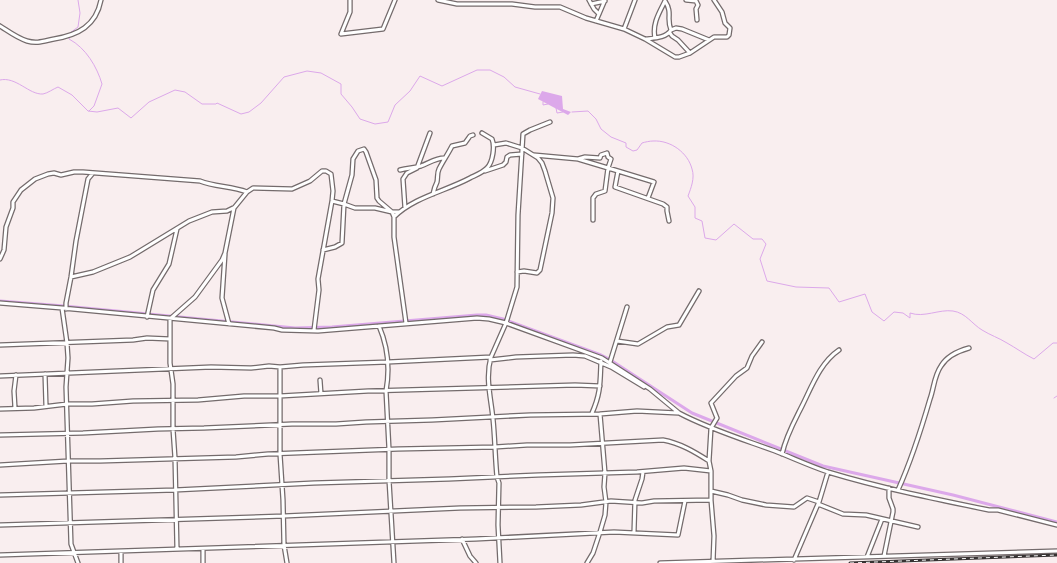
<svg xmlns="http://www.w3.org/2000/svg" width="1057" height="563" font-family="'IBM Plex Sans',sans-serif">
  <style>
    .water { fill: #dca8ea }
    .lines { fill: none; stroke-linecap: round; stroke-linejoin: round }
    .stream { stroke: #dca8ea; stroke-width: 1 }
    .canal { stroke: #dca8ea; stroke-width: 3 }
    .street-casing { stroke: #746b6c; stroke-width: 5.5 }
    .street { stroke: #fff; stroke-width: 3 }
    .rail-casing { stroke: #363232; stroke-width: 3 }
    .rail { stroke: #fff; stroke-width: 1; stroke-dasharray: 4; stroke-linecap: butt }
  </style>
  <rect width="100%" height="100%" fill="#f9eeef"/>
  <path class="water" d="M 542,91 L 562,96 L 563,109 L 571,112 L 568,115 L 538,99 Z"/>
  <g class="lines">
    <path class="stream" d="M 78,0 L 80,13 L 78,27 L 70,33 L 69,39 C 86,48 97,67 102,84 L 94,106 L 89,111
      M 0,80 C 16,76 29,95 43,94 C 48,93 53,89 58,87 L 72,95 L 88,111 L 97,112 L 118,108 L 131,118 L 149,102 L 175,90 L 185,92 L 202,104 L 216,104 L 217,103 L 241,114 L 249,112 L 261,103 L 284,77 L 307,71 L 321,73 L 341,84 L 341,94 L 352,107 L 360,119 L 375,124 L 388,122 L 395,105 L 410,91 L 420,76 L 442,86 L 477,70 L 490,70 L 504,77 L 515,87 L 540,94
      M 543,102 L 543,105 L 548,104
      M 556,108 L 557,113 L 563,112
      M 572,112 L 588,111 L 596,119 L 601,129 L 611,137 L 626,143 L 626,147 L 633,151 L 637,150 L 642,143 C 645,142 650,141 653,141 C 671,140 688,153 692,169 C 695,178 691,188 688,196 L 695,207 L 695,218 L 702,221 L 705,238 L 716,240 L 734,224 L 753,239 L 762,239 L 766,244 L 760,259 L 767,281 L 796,287 L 829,288 L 839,302 L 865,294 L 872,312 L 884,321 L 894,312 L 903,313 L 910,318 L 910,313 C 924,318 939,309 953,311 C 966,313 972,324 982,330 C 990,335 999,338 1007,343 C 1016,348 1024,354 1034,359 L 1053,343 L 1057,343
      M 1054,398 L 1057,396"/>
    <path class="canal" d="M 0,301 L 64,306 L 295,328 L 332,327 L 477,315 L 486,315 L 503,319 L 601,355 L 609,359 L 692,413 L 823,466 L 953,495 L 1057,522"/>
    <defs>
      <path id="street" d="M 350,0 L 350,12 L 341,34 L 383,29 L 395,0
        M 438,0 L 457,4 L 512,4 L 535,7 L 560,7 L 586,18 L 624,29 L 645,39 L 675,57 L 679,57 L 690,53 L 714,37 L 727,37 L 729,35 L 730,28 L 725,23 L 722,12 L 714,0
        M 589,0 L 594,9 L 599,14
        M 686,0 L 696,1
        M 665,1 C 673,13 666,18 671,30
        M 696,1 L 698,5 L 696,9 L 697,20
        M 591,4 L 605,1
        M 596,21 L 605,0
        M 0,26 C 8,31 17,38 27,41 C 37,44 44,41 54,39 C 78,35 96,26 101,0
        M 624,29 L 635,0
        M 670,33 L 672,36 L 678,40 L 690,53
        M 655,38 C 652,24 659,13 665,1
        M 646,39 C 655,38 666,38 671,30 L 676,28 L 682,29 L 709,40
        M 494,145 L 506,143 L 522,148 L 538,158 L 542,163 L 545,171 L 553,198 L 552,213 L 540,270 L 537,273 L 524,271 L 517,272
        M 534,155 L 578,159
        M 400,170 C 407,168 414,168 421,166 C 429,163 436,158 444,158
        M 485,171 L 503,165 L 506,162 L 507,157 L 510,155 L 522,154
        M 433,194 C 434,189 435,186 437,182 C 438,177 437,173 439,169 C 443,161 448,154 452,146 L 465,143 L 470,136 L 473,135
        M 648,198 L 654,182 L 618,171 L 615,187 L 663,204 L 667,207 L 667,211 L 669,221
        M 332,201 L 344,204 L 355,208 L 375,208 L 392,212 L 399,212
        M 405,208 L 403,179 L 407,173 L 417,168 L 430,133
        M 593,220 L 593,198 L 596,194 L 605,191 L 608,168 L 611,159 L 608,157 L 607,153 L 601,155 L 600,158 L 585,157 L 578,159 L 618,171
        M 323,250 L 335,247 L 342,243 L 344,204 L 352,175 L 353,159 L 358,151 L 364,149 L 366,152 L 376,180 L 377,198 L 379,201 L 392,212 L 394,217
        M 225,254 L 222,298 L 229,324
        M 0,259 L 4,250 L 6,227 L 13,208 L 13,202 L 21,190 L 35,179 L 48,174 L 54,173 L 61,175 L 74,172 L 83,172 L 200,181 C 215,187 231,186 247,192
        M 71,277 L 93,272 L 130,257 L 189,221 L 212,212 L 227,211 L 233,208
        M 0,303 L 62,308 L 67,343 L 68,358 L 66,387 L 71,544 L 78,563
        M 62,308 L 274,328 L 282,330 L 318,331 L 477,318 L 489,319 L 506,323 L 602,358 L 650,389 L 679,413 C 709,429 742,439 775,451 C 793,458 810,466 828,472 C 881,488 935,499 989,510 L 998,510 L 1057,525
        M 66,309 L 66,303 L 71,277 L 76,241 L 88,179 L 93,173
        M 147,317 L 153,290 L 169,264 L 177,229
        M 170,319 L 195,297 L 222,260 L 225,253 L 234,208 L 247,192 L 253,188 L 292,189 L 310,181 L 322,171 L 326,171 L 331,174 L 333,191 L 332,201 L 318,279 L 319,290 L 314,330
        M 170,319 L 170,363 L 173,384 L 173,429 L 175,458 L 177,549
        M 406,323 L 394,237 L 394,217 C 414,197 446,191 470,178 C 476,175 482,173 487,168 C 493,162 495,146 492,139 L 482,133
        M 379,326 C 388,347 390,369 386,391 L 389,449 L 389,480 L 394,563
        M 617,341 L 638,344 L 667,327 L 679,325 L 699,291
        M 0,345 L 133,340 L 147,338 L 170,339
        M 491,357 C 485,378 491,398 493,419 C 495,438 495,457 497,477 L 499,483 L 498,525 L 500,563
        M 490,360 L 516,357 L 573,355 L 585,356 L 611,367 L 644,387
        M 610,362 L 627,307
        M 280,367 L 280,454 L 283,500 L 284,545 L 287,563
        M 45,374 L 46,406
        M 0,376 L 211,367 L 251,368 L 269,366 L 280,367 L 303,365 L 388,362 L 491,357 L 506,323 L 517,287 L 518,215 L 523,134 L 530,130 L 550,122
        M 320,380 L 321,394
        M 15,408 L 14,391 L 16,375
        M 0,409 L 34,408 L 67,404 L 92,404 L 133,401 L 198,400 L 244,396 L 280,396 L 368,391 L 575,385 L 600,386
        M 592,413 C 601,393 600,382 601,361
        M 0,435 L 83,433 L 158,429 L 204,428 L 292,424 L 336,424 L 366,422 L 432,420 L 530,415 L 600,414 L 637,411 L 678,413
        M 782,454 C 786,436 794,422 802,406 C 812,386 820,363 839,350
        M 0,465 L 68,461 L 100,461 L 236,457 L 268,454 L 398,449 L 495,447 L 527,445 L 570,445 L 663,440 C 680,443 695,452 709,461
        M 898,490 C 911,461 921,430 930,399 C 934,388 934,376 941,366 C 947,356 958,351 969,348
        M 711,491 L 728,495 L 742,500 L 766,505 L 794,507 L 807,498 L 819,502 L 818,504 L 843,514 L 866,515 L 918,527
        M 0,495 L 175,490 L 314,483 L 449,479 L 538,475 L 637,472 L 684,468 L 711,471
        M 819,502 L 828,472
        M 0,525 L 284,516 L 460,508 L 536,507 L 581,505 L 611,501 L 642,503 L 654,501 L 711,500
        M 634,532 L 635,500 L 642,479 L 643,472
        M 462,539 L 470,556 L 476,563
        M 203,549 L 203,563
        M 121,551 L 121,563
        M 0,555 L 476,539 L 614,532 L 678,535 L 685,501
        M 884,556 L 893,512 L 893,509 L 889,498 L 889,488
        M 867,557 L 882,519
        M 794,560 L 818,504
        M 713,562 L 714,536 L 711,500 L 711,471 L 709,461 L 711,428 L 717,418 L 711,403 L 736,376 L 747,368 L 752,356 L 762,342
        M 587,563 L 593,553 L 600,532 L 605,515 L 606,502 L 604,487 L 605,473 L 600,414
        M 660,563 L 1057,551"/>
    </defs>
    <use href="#street" class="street-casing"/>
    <use href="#street" class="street"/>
    <defs>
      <path id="rail" d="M 850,563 L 1057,555"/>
    </defs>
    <use href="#rail" class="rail-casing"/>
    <use href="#rail" class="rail"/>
  </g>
</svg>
